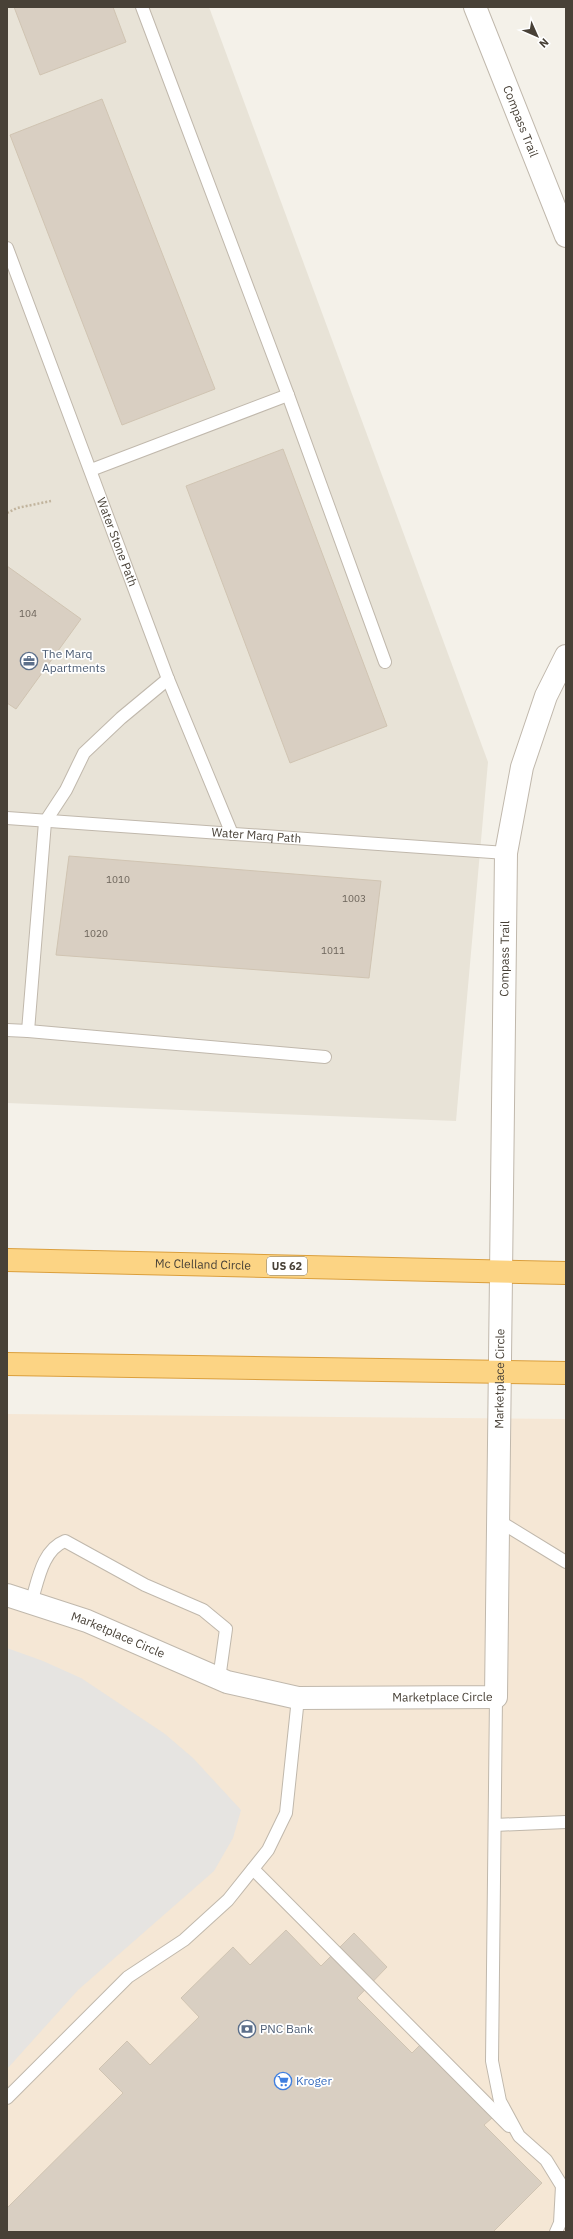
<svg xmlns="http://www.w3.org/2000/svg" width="573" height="2239" font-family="'IBM Plex Sans',sans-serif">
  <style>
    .residential { fill: #e8e3d7 }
    .commercial { fill: #f5e7d5 }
    .parking { fill: #e6e4e1 }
    .building { fill: #d9cfc2; stroke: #d0c4b2 }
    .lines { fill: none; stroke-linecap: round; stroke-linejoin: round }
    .service-casing { stroke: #c0b8ac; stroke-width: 14 }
    .minor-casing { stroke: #c0b8ac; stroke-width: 24 }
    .trunk-casing { stroke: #db9f3c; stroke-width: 24 }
    .path { stroke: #c1b49d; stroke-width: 2.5; stroke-dasharray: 2 2; stroke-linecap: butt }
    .service { stroke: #fff; stroke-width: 12 }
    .minor { stroke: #fff; stroke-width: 22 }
    .trunk { stroke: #fcd484; stroke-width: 22 }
    .labels { text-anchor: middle; stroke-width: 3.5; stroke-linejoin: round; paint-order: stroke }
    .number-label { font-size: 10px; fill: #6c645a }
    .shield { fill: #fff; stroke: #7f7a73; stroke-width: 1 }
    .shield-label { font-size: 11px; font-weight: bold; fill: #484137 }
    .street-label { font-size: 12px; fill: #484137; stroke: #fff }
    .service-label { font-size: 12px; fill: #4e5e75; stroke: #fff; text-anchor: start }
    .shop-label { font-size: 12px; fill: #366cbe; stroke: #fff; text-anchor: start }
  </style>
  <rect width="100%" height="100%" fill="#f4f1e9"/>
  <path class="residential" d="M 7,7 L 209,7 L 488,762 L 456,1121 L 7,1103 Z"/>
  <path class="commercial" d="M 7,1414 L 566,1419 L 566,2232 L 7,2232 Z"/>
  <path class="parking" d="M 7,1648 L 43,1661 L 81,1678 L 165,1734 L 193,1758 L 241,1810 L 233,1838 L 214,1871 L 78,1990 L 7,2069 Z"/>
  <path class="building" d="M 14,7 L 113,7 L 126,42 L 40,75 Z
    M 102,99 L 215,389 L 122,425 L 10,135 Z
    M 283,449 L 387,726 L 290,763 L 186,486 Z
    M 7,566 L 81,619 L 16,709 L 7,703 Z
    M 69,856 L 381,881 L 369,978 L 56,955 Z
    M 286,1930 L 321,1966 L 354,1933 L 387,1967 L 357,1998 L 412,2053 L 420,2045 L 492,2118 L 484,2125 L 542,2183 L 493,2232 L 7,2232 L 7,2208 L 123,2093 L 99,2069 L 127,2041 L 150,2065 L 199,2017 L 181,1998 L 233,1947 L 250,1965 Z"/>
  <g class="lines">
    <defs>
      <g id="service">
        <path d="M 142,7 L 288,395 L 385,662"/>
        <path id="s1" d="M 7,248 L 168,679 L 232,834"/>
        <path d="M 91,470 L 288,395"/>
        <path id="s2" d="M 7,818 L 506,853"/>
        <path d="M 7,1030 L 28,1031 L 45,822 L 66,790 L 84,753 L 121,718 L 168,679"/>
        <path d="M 28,1031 L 325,1057"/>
        <path d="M 499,1521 L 566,1562"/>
        <path d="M 31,1603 C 38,1581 42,1550 65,1541 L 145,1585 L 203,1610 L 226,1629 L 219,1679"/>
        <path d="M 496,1697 L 492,2061 L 500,2101 L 519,2136 L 546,2160 L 562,2186 L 560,2223 L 556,2232"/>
        <path d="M 495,1825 L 566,1822"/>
        <path d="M 253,1869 L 509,2126"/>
        <path d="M 7,2098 L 128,1977 L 184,1940 L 228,1900 L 268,1850 L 286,1813 L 298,1698"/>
      </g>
      <g id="minor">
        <path id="s3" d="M 475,7 L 566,236"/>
        <path id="s4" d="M 7,1595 L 87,1621 L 227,1682 L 298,1698 L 496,1697 L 506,853 L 522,767 L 546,696 L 566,656"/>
      </g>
      <g id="trunk">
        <path id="s5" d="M 7,1260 L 566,1273"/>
        <path d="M 7,1364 L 566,1373"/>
      </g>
    </defs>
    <use href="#service" class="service-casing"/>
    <use href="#minor" class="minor-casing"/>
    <use href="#trunk" class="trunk-casing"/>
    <path class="path" d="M 7,513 L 17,508 L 51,501"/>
    <use href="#service" class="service"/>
    <use href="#minor" class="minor"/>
    <use href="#trunk" class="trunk"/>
  </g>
  <defs>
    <symbol id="office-ring" viewBox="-11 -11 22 22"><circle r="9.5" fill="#fff" stroke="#5c6f8a" stroke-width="1.5"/><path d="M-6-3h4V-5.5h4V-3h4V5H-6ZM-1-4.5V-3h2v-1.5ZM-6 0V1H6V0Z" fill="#5c6f8a"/></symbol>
    <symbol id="bank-ring" viewBox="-11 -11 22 22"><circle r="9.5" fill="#fff" stroke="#5c6f8a" stroke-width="1.5"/><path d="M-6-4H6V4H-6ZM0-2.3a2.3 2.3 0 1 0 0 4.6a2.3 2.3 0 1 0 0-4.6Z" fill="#5c6f8a"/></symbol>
    <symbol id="supermarket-ring" viewBox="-11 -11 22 22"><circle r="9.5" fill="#fff" stroke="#3f7fe0" stroke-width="1.5"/><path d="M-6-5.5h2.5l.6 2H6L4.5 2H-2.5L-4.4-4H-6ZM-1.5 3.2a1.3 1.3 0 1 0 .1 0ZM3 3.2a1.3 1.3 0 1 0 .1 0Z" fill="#3f7fe0"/></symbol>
  </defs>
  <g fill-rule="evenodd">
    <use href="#office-ring" x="19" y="651" width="20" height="20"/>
    <use href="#bank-ring" x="237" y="2019" width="20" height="20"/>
    <use href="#supermarket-ring" x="273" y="2071" width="20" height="20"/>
  </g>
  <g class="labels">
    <g class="number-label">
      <text x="28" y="617">104</text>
      <text x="118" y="883">1010</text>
      <text x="354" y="902">1003</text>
      <text x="96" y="937">1020</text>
      <text x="333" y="954">1011</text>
    </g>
    <rect class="shield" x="267" y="1257" width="40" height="18" rx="3"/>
    <g class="shield-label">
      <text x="287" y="1270">US 62</text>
    </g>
    <g class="street-label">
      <text dy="4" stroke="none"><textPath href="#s3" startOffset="123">Compass Trail</textPath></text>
      <text dy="4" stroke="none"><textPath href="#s1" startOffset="314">Water Stone Path</textPath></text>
      <text dy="4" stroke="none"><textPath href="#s2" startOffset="250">Water Marq Path</textPath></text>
      <text dy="4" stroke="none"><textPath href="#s4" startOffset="1246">Compass Trail</textPath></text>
      <text dy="4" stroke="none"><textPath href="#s5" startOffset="196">Mc Clelland Circle</textPath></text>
      <text dy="4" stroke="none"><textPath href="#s4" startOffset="826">Marketplace Circle</textPath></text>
      <text dy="4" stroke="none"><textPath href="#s4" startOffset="118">Marketplace Circle</textPath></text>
      <text dy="4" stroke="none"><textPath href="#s4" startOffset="454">Marketplace Circle</textPath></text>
    </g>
    <g class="service-label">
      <text x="42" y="658">The Marq<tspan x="42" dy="14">Apartments</tspan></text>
      <text x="260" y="2033">PNC Bank</text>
    </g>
    <g class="shop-label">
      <text x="296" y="2085">Kroger</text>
    </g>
  </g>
  <rect width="573" height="2239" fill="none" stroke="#484137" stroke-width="16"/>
  <g transform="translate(537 36) rotate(135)" stroke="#ffffff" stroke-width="3" paint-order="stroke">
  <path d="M0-3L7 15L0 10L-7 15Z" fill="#484137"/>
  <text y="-6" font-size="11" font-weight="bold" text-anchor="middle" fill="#484137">N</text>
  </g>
</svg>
